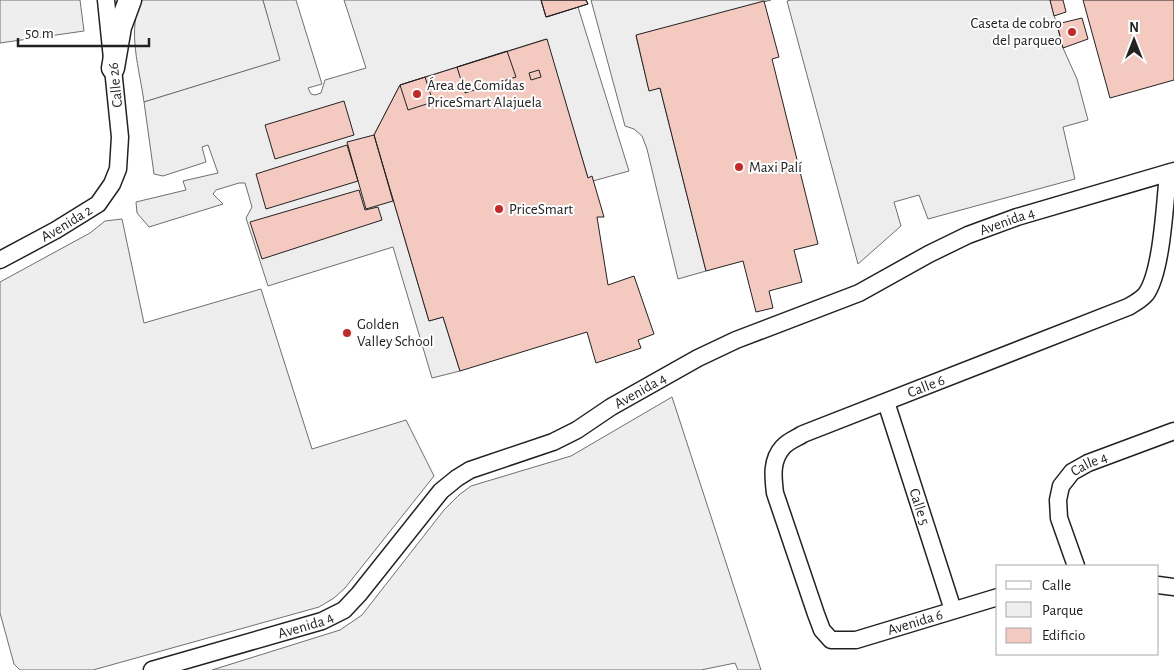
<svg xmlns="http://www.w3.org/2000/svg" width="1174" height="670" font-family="'Alegreya Sans',sans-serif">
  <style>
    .green { fill: #eee; stroke: #6f6f6f }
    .parking { fill: #ededed; stroke: #6f6f6f }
    .building { fill: #f3c9c0; stroke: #222 }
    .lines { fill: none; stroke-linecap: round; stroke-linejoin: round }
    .street-casing { stroke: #222; stroke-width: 19 }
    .secondary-casing { stroke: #222; stroke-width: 25 }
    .street { stroke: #fff; stroke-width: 16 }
    .secondary { stroke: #fff; stroke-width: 22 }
    .poi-dot { fill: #c62828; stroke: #fff; stroke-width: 2 }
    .labels { text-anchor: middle; stroke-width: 4; stroke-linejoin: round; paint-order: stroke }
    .poi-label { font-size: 15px; fill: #222; stroke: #fff; text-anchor: start }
    .street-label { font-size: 15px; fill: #222; stroke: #fff }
  </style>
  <rect width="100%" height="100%" fill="#fff"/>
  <path class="green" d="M 0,0 L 80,0 L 84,31 L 0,43 Z
    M 142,0 L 263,0 L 281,60 L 144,102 C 140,71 126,28 142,0 Z
    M 122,219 L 144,323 L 261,289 L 312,449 L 406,420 L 434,476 L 345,588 L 334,598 L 319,607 L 93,670 L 20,670 L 14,664 L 0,613 L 0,282 L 90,233 L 105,221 Z
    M 672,397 L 761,670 L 738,670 L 735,663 L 701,670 L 212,670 L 340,630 L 362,615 L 444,510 L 459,495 L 471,486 L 571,456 Z"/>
  <path class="parking" d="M 263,0 L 296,0 L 322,84 L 308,88 L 311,94 L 315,95 L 321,93 L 325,80 L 366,68 L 344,0 L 541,0 L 547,17 L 578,7 L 629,171 L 593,181 L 592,177 L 588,178 L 546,39 L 400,85 L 374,135 L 429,321 L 443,317 L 460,371 L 432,378 L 393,247 L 268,286 L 246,218 L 252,207 L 245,183 L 239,183 L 216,190 L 213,194 L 223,204 L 149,227 L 137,213 L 136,202 L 186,190 L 183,181 L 218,173 L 208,145 L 202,147 L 206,162 L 163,176 L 154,174 L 144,102 L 280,60 Z
    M 591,0 L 771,0 L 636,36 L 649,90 L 660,88 L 706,271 L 678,279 L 647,149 L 642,136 L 634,129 L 625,126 Z
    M 791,0 L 1050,0 L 1063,48 L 1077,79 L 1088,120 L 1063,127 L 1075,179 L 928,219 L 919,195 L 894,202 L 901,226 L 858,264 L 787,1 Z"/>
  <path class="building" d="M 541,0 L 586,0 L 588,4 L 546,17 Z
    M 541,0 L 586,0 L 588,4 L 546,17 Z
    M 1050,0 L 1063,0 L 1066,12 L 1054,16 Z
    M 1083,0 L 1174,0 L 1174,80 L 1110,98 Z
    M 764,1 L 779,57 L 772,59 L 818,244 L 794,250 L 802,282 L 769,291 L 773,308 L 756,312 L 743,261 L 706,271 L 660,88 L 649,91 L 636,35 Z
    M 1082,18 L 1088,39 L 1063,48 L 1057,24 Z
    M 547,39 L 588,178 L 592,176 L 604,217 L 597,217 L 608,285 L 634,276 L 654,334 L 638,340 L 641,348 L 596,363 L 587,332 L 460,371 L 443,317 L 429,321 L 374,135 L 400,85 Z
    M 507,51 L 516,77 L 465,93 L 457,67 Z
    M 539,70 L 541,77 L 531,80 L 529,73 Z
    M 425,77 L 433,102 L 408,110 L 400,85 Z
    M 344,101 L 354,135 L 275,159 L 265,125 Z
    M 374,135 L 393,201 L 366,209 L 347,142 Z
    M 347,145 L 358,181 L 266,209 L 256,174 Z
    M 359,190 L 365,210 L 378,207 L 382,220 L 262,259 L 250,222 Z"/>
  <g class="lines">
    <defs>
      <g id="street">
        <path id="s1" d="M 0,260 L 56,230 L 98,204 L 112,184 L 118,169 L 120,137 L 106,0"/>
        <path id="s2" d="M 886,402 L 953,610"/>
        <path id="s3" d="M 1076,566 L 1059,518 L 1058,500 L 1061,486 L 1072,472 L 1088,463 L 1174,431"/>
        <path d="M 1158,585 L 1174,587"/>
        <path id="s4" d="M 998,597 L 856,640 L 831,640 L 822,630 L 816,614 L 775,493 C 773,477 771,460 783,447 C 788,441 797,438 803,434 L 1128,307 C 1135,303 1141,300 1146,294 C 1162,272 1165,202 1168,173"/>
        <path id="s5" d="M 152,670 L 322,621 L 344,610 L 359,594 L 441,491 L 457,478 L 470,470 L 553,442 L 577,430 L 611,407 L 698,358 L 736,340 L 859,293 L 929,254 L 968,235 L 1017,217 L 1174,171"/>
      </g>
      <path id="secondary" d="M 113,68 L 120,27 L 130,0"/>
    </defs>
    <use href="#street" class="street-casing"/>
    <use href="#secondary" class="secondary-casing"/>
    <use href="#street" class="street"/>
    <use href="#secondary" class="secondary"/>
  </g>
  <g class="poi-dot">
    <circle cx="1072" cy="32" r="5"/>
    <circle cx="417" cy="94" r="5"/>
    <circle cx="739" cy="167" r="5"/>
    <circle cx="499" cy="209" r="5"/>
    <circle cx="347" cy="333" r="5"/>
  </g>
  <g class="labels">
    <g class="poi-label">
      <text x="1062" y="28" text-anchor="end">Caseta de cobro<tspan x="1062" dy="17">del parqueo</tspan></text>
      <text x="427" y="90">Área de Comidas<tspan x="427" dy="17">PriceSmart Alajuela</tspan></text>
      <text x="749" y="172">Maxi Palí</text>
      <text x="509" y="214">PriceSmart</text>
      <text x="357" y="329">Golden<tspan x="357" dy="17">Valley School</tspan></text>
    </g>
    <g class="street-label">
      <text transform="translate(115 85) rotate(-96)" y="5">Calle 26</text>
      <text dy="5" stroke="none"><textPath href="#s1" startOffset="76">Avenida 2</textPath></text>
      <text dy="5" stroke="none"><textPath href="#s5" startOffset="985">Avenida 4</textPath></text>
      <text dy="5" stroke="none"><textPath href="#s4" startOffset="536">Calle 6</textPath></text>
      <text dy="5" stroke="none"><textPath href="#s5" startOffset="580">Avenida 4</textPath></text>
      <text dy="5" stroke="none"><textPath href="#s3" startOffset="120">Calle 4</textPath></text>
      <text dy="5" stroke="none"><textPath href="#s2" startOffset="110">Calle 5</textPath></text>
      <text transform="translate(915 622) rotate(-17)" y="5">Avenida 6</text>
      <text dy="5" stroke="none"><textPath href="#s5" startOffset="160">Avenida 4</textPath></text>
    </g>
  </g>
  <rect x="996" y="565" width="162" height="90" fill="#ffffff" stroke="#a7a7a7"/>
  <rect x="1006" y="581" width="25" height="8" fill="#ffffff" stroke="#a7a7a7"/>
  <text x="1042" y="590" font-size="15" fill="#222222">Calle</text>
  <rect x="1006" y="602" width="25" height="15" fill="#eeeeee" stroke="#a7a7a7"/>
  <text x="1042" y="615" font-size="15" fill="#222222">Parque</text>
  <rect x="1006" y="628" width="25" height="15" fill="#f3c9c0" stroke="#a7a7a7"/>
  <text x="1042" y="640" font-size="15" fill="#222222">Edificio</text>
  <g transform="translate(1134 40)" stroke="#ffffff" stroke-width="4" paint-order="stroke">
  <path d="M0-4L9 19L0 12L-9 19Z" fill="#222222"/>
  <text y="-8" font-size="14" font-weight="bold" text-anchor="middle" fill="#222222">N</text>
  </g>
  <path d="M18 38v8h131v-8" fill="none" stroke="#222222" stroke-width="2.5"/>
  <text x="25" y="38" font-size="15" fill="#222222" stroke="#ffffff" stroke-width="4" paint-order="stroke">50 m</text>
</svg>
